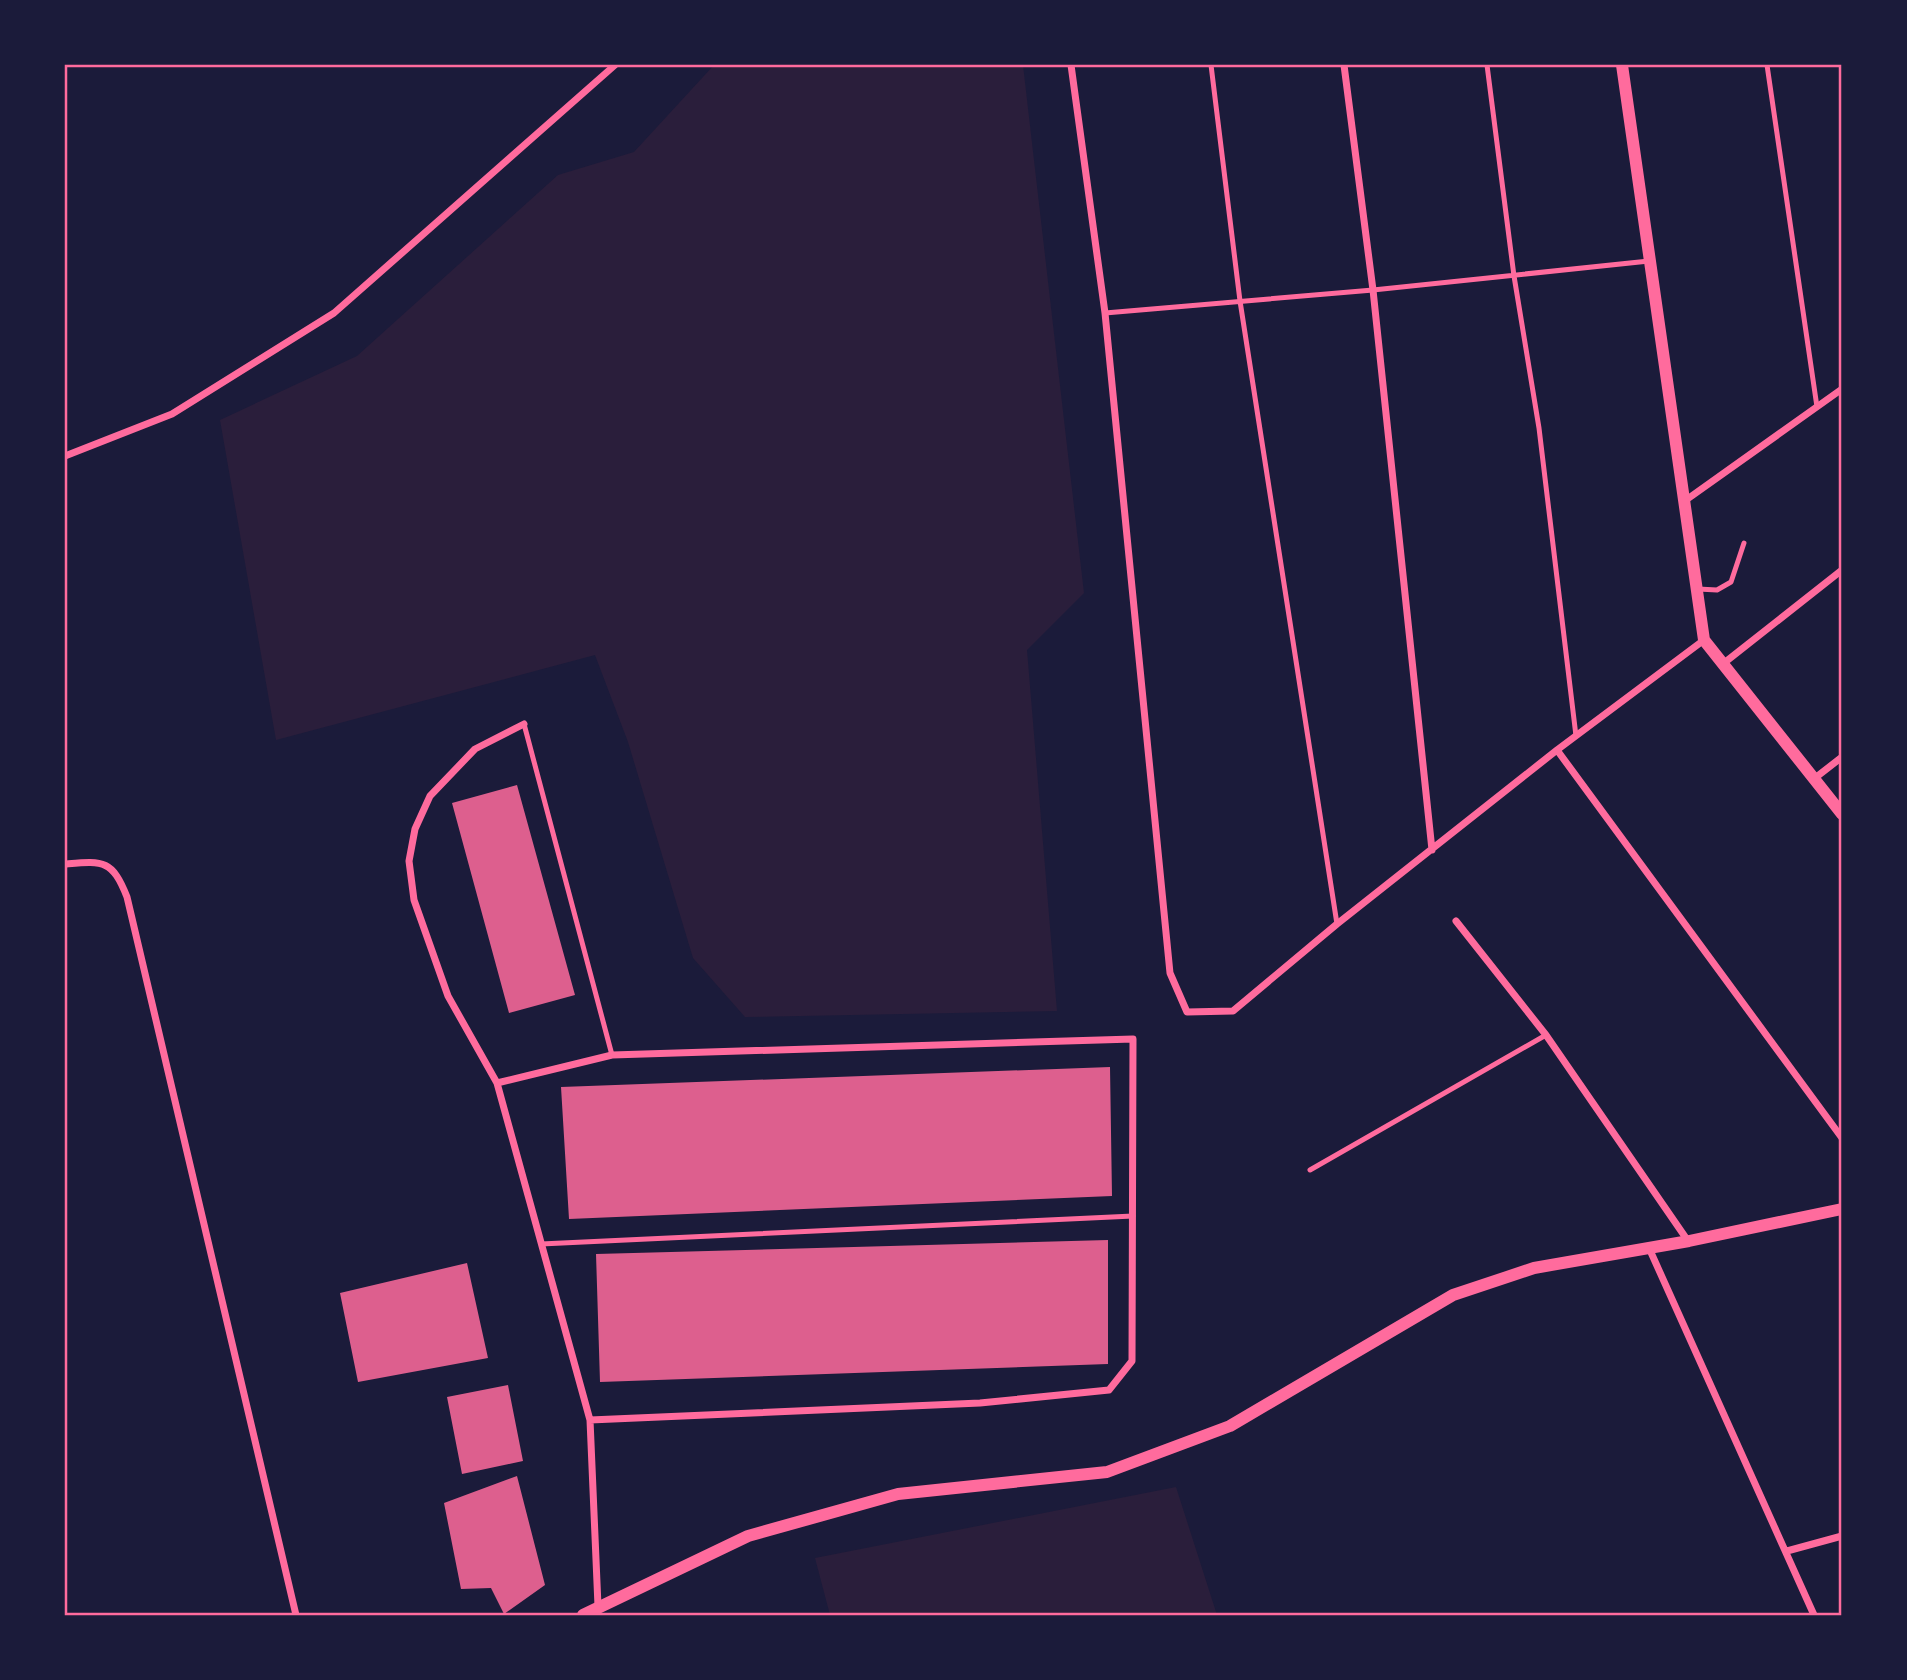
<svg xmlns="http://www.w3.org/2000/svg" width="1907" height="1680" font-family="'Nunito Sans',sans-serif">
  <style>
    .green { fill: #2a1e3b }
    .building { fill: #dd5f8e }
    .lines { fill: none; stroke-linecap: round; stroke-linejoin: round }
    .service { stroke: #ff6b9d; stroke-width: 5 }
    .minor { stroke: #ff6b9d; stroke-width: 7 }
    .tertiary { stroke: #ff6b9d; stroke-width: 12 }
    .neatline { fill: none; stroke: #ff6b9d; stroke-width: 2.5 }
  </style>
  <rect width="100%" height="100%" fill="#1b1b3a"/>
  <path class="green" d="M 714,65 L 1023,65 L 1084,593 L 1027,650 L 1057,1011 L 745,1017 L 693,958 L 628,742 L 595,655 L 276,740 L 220,420 L 357,356 L 558,175 L 634,152 Z
    M 1176,1487 L 1217,1615 L 830,1615 L 815,1558 Z"/>
  <path class="building" d="M 517,785 L 575,995 L 509,1013 L 452,803 Z
    M 1110,1067 L 1112,1196 L 569,1219 L 561,1087 Z
    M 1108,1240 L 1108,1364 L 600,1382 L 596,1254 Z
    M 467,1263 L 488,1358 L 358,1382 L 340,1293 Z
    M 508,1385 L 523,1461 L 462,1474 L 447,1397 Z
    M 517,1476 L 545,1585 L 504,1614 L 491,1588 L 461,1589 L 444,1503 Z"/>
  <g class="lines">
    <path class="service" d="M 1211,65 L 1240,301 L 1337,924
      M 1487,65 L 1514,276 L 1539,428 L 1576,736
      M 1767,65 L 1817,407
      M 1105,313 L 1373,290 L 1649,261
      M 1698,589 L 1717,590 L 1731,582 L 1744,543
      M 524,724 L 612,1055
      M 1310,1170 L 1546,1035
      M 541,1244 L 1133,1216"/>
    <path class="minor" d="M 1071,65 L 1105,313 L 1170,973 L 1187,1012 L 1233,1011 L 1337,924 L 1557,750 L 1704,640
      M 1344,65 L 1373,290 L 1432,850
      M 65,456 L 172,414 L 334,313 L 615,65
      M 1686,500 L 1842,389
      M 1724,663 L 1842,570
      M 524,724 L 475,749 L 430,796 L 415,829 L 409,861 L 414,900 L 448,996 L 497,1083 L 590,1420 L 598,1606
      M 1557,750 L 1842,1138
      M 1815,778 L 1842,757
      M 65,864 C 103,861 112,859 127,897 L 296,1615
      M 1456,921 L 1546,1035 L 1688,1241
      M 497,1083 L 612,1055 L 1133,1039 L 1132,1361 L 1109,1390 L 980,1403 L 590,1420
      M 1649,1248 L 1814,1615
      M 1787,1551 L 1842,1536"/>
    <path class="tertiary" d="M 1622,65 L 1704,640 L 1842,814
      M 583,1615 L 748,1536 L 898,1494 L 1107,1472 L 1230,1426 L 1453,1295 L 1534,1268 L 1689,1241 L 1842,1209"/>
  </g>
  <rect width="1907" height="1680" fill="none" stroke="#1b1b3a" stroke-width="133"/>
  <rect x="66" y="66" width="1774" height="1548" class="neatline"/>
</svg>
